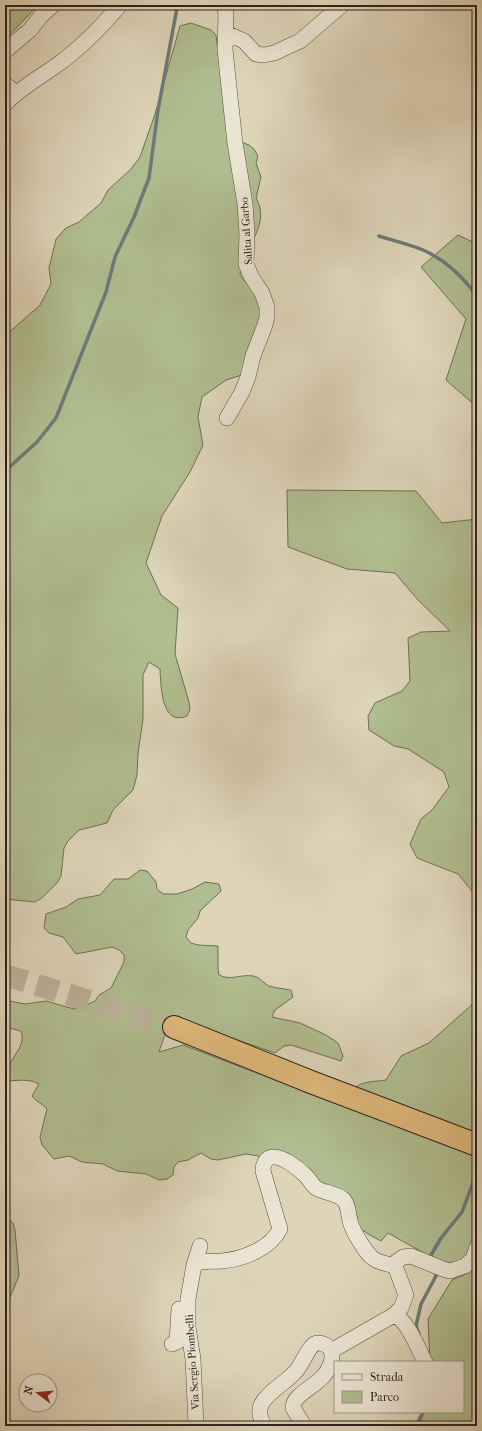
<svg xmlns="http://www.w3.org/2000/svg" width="482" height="1431" font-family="'IM FELL French Canon',serif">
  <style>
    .green { fill: #b0bd90; stroke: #6e6f55 }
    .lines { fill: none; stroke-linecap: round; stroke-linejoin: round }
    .stream { stroke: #6d7a7a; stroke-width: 3.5 }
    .highway-tunnel { stroke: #bbb199; stroke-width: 22; stroke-dasharray: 22 11; stroke-linecap: butt }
    .minor-casing { stroke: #594e42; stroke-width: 16 }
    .highway-casing { stroke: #2d211a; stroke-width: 24 }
    .minor { stroke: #eae4d2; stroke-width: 15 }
    .highway { stroke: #dfba7c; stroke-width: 22 }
    .labels { text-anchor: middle; stroke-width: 3; stroke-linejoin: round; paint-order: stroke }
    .street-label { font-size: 11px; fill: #2d211a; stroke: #eae4d2 }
  </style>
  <rect width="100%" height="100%" fill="#ded5b9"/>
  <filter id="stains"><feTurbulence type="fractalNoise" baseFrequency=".005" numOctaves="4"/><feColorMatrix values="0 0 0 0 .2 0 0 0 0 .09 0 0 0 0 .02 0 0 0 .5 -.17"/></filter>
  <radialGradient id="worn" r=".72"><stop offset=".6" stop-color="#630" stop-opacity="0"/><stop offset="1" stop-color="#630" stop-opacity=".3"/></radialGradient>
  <path class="green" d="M 5,5 L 38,5 L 5,40 Z
    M 191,23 L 211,30 L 216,35 L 228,137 L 249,145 L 254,149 L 258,156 L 256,163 L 261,177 L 256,198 C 272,225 242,249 240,275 L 262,302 L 264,315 L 244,371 L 239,376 L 226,380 L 202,397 L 198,417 L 203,445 L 190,472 L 162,516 L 146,563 L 161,595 L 178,608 L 175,654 L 189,702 L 190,709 L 187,716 C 161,727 161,686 160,669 L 149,662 L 143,675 L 143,719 L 138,753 L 137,775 L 133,790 L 113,810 L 107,823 L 79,830 L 68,841 L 64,848 L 61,876 L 57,883 L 42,898 L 35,902 L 5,899 L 5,336 L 40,305 L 51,284 L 49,268 L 56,239 L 66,228 L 79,222 L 101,203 L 108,190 L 131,169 L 140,157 L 155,114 L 180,26 Z
    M 458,235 L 477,244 L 477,407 L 446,380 L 466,319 L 421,267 Z
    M 287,490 L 416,491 L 442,523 L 477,519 L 477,897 L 458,874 L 417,858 L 410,844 L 421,819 L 432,810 L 449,787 L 444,772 L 408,749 L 394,746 L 369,730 L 368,716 L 375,703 L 402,691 L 410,681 L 408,638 L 421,632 L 450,631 L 418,600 L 395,573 L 347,569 L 288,547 Z
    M 140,870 L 147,871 L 156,882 L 157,889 L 163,894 L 177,894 L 192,889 L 205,882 L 219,884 L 221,891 L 200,911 L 198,918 L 188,930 L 186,937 L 191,943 L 198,945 L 218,946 L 218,968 L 219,975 C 230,981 241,974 253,976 C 260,977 263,983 269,986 C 276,988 284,989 291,990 L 293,997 L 275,1010 L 272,1017 L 300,1023 L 326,1035 L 338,1043 L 343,1056 L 341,1061 L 291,1045 L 284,1046 L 275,1053 L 171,1017 L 159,1052 L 183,1045 L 344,1106 C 354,1081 361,1083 386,1080 L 401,1056 L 429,1043 L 477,1000 L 477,1213 L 473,1244 L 469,1255 L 449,1267 L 388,1233 L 381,1241 L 368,1234 L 364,1231 L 358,1233 L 345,1197 L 264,1157 L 246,1154 L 218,1160 L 211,1159 L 201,1153 L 188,1160 L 178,1162 L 174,1167 L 173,1175 L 167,1179 L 159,1180 L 146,1174 L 117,1171 L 103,1164 L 82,1162 L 69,1156 L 54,1159 L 42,1145 L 40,1137 L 47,1109 C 42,1103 36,1102 32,1096 L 39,1084 C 30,1079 21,1080 10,1081 C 2,1059 28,1051 21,1031 L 5,1027 L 5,1000 L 25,1004 L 46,1001 L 74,1009 L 82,1007 L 95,1001 L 99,995 L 111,988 L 124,962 L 124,955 L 119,950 L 112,947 L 76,954 L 63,937 L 49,933 L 44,928 L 46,914 L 66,907 L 78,899 L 100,895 L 114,879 L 128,879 Z
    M 5,1217 L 13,1223 L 15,1230 L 19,1276 L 5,1309 Z
    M 477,1255 L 477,1426 L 419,1426 L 424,1412 L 463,1412 L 463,1362 L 430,1362 L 428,1319 L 452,1280 L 470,1272 Z"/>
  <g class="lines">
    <path class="stream" d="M 379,236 C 394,241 409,244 423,250 C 446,260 463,277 477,296
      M 5,471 L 37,442 L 56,418 L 106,292 L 115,257 L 134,217 L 149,178 L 158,110 L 177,8
      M 432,1260 L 431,1255 L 441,1238 L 462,1212 L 477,1172
      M 419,1334 L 416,1326 L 421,1304 L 436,1276 L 434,1270
      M 416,1426 L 423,1412"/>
    <path class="highway-tunnel" d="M 5,975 L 174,1027"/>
    <defs>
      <path id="minor" d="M 224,5 L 226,13 L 225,49 L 227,69 L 235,143 L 245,204 L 247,234 L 246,264 L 251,276 L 262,293 L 267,307 L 267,317 L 265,325 L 253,356 L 248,377 L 242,392 L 227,418
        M 226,33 L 244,41 L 256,54 L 264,55 L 274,53 L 300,41 L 342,5
        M 5,51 L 30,30 L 41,16 L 53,5
        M 5,84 L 16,93
        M 5,104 C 20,88 39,78 57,65 C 81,48 101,27 120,5
        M 194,1265 C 202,1259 212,1262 222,1261 C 243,1259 270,1249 280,1229 L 263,1171 C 263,1166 264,1161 269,1158 C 280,1153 299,1169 306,1176 C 310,1180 312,1185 316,1188 C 324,1193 337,1193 344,1200 C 349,1207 348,1213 350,1221 C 352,1230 366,1254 374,1259 C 379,1263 389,1264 395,1266
        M 394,1315 C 408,1320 418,1349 425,1362
        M 172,1344 L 177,1342 L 179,1309
        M 331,1351 L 394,1315 L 401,1308 L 406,1295 L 395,1266 L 396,1262 L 403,1257 L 411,1256 L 443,1269 L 450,1271 L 465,1266 L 473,1259 L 477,1247
        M 196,1426 L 193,1359 L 188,1327 L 188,1299 L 194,1265 L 200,1246
        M 264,1426 C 261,1419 258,1413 261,1405 C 268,1391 286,1383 296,1371 C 303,1364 309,1343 318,1343 C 323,1343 329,1346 331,1350 C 333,1354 332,1359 331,1363 C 325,1381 310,1385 298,1397 C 295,1400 293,1404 293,1408 L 304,1426"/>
      <path id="highway" d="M 174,1027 L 311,1082 L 477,1145"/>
    </defs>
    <use href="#minor" class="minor-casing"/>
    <use href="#highway" class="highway-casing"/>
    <use href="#minor" class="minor"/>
    <use href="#highway" class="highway"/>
  </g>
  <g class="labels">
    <g class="street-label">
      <text transform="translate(246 231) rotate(-94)" y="4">Salita al Garbo</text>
      <text transform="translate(192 1362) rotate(-94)" y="4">Via Sergio Piombelli</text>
    </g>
  </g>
  <rect width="482" height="1431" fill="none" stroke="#ded5b9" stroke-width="20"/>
  <rect x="6" y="6" width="470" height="1419" fill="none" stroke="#2d211a" stroke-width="2"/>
  <rect x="10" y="10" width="462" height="1411" fill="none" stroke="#2d211a"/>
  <rect x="334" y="1361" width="130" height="52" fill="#eae4d2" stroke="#9e9688"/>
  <rect x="342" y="1374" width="20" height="6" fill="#eae4d2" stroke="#9e9688"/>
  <text x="370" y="1381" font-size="12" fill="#2d211a">Strada</text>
  <rect x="342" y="1391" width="20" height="12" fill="#b0bd90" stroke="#9e9688"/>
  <text x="370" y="1401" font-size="12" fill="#2d211a">Parco</text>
  <g transform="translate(38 1393) rotate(286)"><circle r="19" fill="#eae4d2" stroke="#9e9688"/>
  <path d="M0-3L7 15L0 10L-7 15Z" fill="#8f2418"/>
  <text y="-6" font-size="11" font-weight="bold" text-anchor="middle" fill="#2d211a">N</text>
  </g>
  <rect width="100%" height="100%" filter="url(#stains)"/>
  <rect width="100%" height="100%" fill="url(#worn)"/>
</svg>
